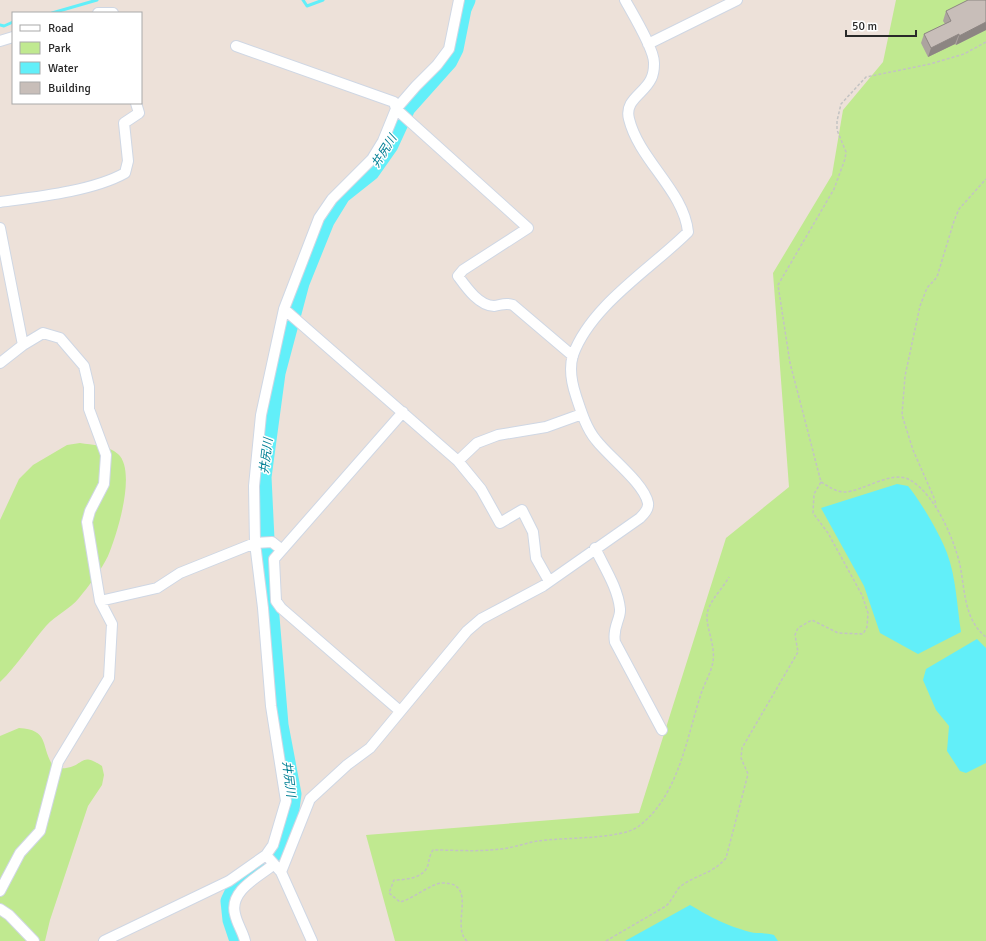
<svg xmlns="http://www.w3.org/2000/svg" width="986" height="941" font-family="Signika,'Noto Sans JP',sans-serif">
  <style>
    .green { fill: #c0e990 }
    .water { fill: #62eff9 }
    .lines { fill: none; stroke-linecap: round; stroke-linejoin: round }
    .stream { stroke: #62eff9; stroke-width: 3 }
    .river { stroke: #62eff9; stroke-width: 17 }
    .minor-casing { stroke: #cfd7e4; stroke-width: 12 }
    .path { stroke: #c3c3c3; stroke-width: 1.5; stroke-dasharray: 3 2; stroke-linecap: butt }
    .minor { stroke: #fff; stroke-width: 10 }
    .wall { fill: #aca39f }
    .shaded-wall { fill: #8c8582 }
    .building { fill: #c8beb9; stroke: #8c8582 }
    .labels { text-anchor: middle; stroke-width: 3; stroke-linejoin: round; paint-order: stroke }
    .water-label { font-size: 12px; font-style: italic; fill: #048196; stroke: #fff }
  </style>
  <rect width="100%" height="100%" fill="#ede1d9"/>
  <path class="green" d="M 896,0 L 986,0 L 986,941 L 395,941 L 366,835 L 639,813 L 726,538 L 789,487 L 773,273 L 832,175 L 843,110 L 883,62 Z
    M 80,443 C 92,445 108,445 118,454 C 137,471 117,535 108,556 C 102,569 88,587 79,598 C 70,609 56,615 46,626 C 30,644 18,665 0,682 L 0,520 L 19,479 L 33,465 L 67,445 Z
    M 19,728 C 50,730 40,745 53,766 C 57,767 62,769 66,768 C 84,766 80,751 102,766 L 104,775 L 102,785 L 88,806 L 50,920 L 45,941 L 0,941 L 0,736 Z"/>
  <path class="water" d="M 897,484 L 908,486 C 921,502 940,534 947,553 C 956,577 957,606 961,632 L 918,654 L 880,633 L 864,586 L 821,508 Z
    M 977,639 L 986,648 L 986,763 L 966,773 L 960,771 L 947,751 L 949,726 L 936,710 L 923,680 L 926,669 Z
    M 690,905 C 712,918 725,925 750,932 C 758,934 766,932 774,935 L 778,941 L 625,941 Z"/>
  <g class="lines">
    <path class="stream" d="M 303,0 L 307,6 L 323,0
      M 52,13 L 97,0
      M 0,25 L 4,26 L 13,22"/>
    <path class="river" d="M 238,941 L 231,920 L 229,901 L 235,888 L 279,853 L 289,824 L 293,794 L 280,725 L 268,581 L 263,477 L 277,373 L 301,283 L 326,221 L 342,195 L 371,172 L 390,145 L 407,108 L 449,61 L 455,49 L 463,9 L 467,0"/>
    <defs>
      <path id="minor" d="M 98,13 L 113,13
        M 0,41 L 13,37
        M 648,44 L 737,0
        M 236,46 L 394,102 L 396,109 L 528,228 L 463,270 L 458,276 C 466,287 479,306 494,306 C 502,305 505,302 513,305 L 573,356
        M 0,202 C 37,197 93,191 125,173 L 128,161 L 124,123 L 139,113 L 136,103
        M 0,228 L 23,345
        M 284,309 L 458,461 L 481,489 L 500,523 L 522,510 L 533,532 L 536,558 L 549,581
        M 0,363 L 23,345 L 43,333 L 60,338 L 84,366 L 89,387 L 89,409 L 106,455 L 104,484 L 90,511 L 87,522 L 100,601 L 112,624 L 109,678 L 58,762 L 40,831 L 20,853 L 0,891
        M 458,461 L 477,443 L 498,435 L 546,427 L 582,414
        M 595,548 C 604,567 618,588 620,609 C 621,619 612,627 615,642 L 662,730
        M 100,601 L 157,588 L 180,573 L 255,543 L 272,542 L 282,550
        M 400,711 L 281,608 L 276,601 L 274,559 L 403,412
        M 266,855 L 281,872 L 312,941
        M 281,872 L 310,799 L 347,765 L 370,748 L 467,631 L 481,619 L 543,586 L 640,518 C 644,514 649,509 648,503 C 644,483 609,457 596,440 C 586,428 581,411 576,396 C 572,384 569,368 573,355 C 591,305 652,268 688,232 C 684,191 639,160 629,119 C 624,100 644,94 651,79 C 653,75 654,68 654,64 C 655,50 632,13 625,0
        M 0,909 L 9,915 L 34,941
        M 104,941 L 229,881 L 266,855 L 273,845 L 286,801 L 271,706 L 263,608 L 255,543 L 254,486 L 261,415 L 284,309 L 319,218 L 332,199 L 372,159 L 383,141 L 396,109 L 416,86 L 437,65 L 449,49 L 459,0
        M 245,941 C 243,932 237,924 235,914 C 229,891 258,877 273,865"/>
    </defs>
    <use href="#minor" class="minor-casing"/>
    <path class="path" d="M 821,482 C 828,486 834,491 843,492 C 861,493 891,469 910,480 C 935,494 954,539 960,565 C 965,590 964,620 986,637
      M 936,508 L 935,500 L 913,450 L 902,415 L 905,376 L 920,306 L 927,288 L 937,277 L 954,221 L 959,209 L 986,179
      M 467,941 C 450,926 479,883 443,883 C 431,883 413,899 400,902 L 389,893 L 394,880 C 406,880 424,878 428,865 C 429,860 430,854 433,850 C 455,850 478,852 500,849 C 513,848 525,843 538,841 C 563,837 621,840 639,826 C 678,796 686,741 700,697 C 703,686 709,677 712,666 C 718,646 703,625 708,610 C 712,598 723,588 729,577
      M 606,941 L 666,906 C 673,900 676,889 681,886 C 697,874 711,875 726,858 L 748,774 L 741,758 L 742,748 L 798,652 L 795,635 L 798,628 L 812,620 L 838,633 L 863,634 L 867,627 L 868,613 L 862,595 L 828,533 L 813,513 L 814,494 L 821,482 L 790,363 L 778,285 L 834,189 L 845,159 L 846,152 L 837,130 L 837,121 L 841,104 L 866,77 L 930,64 L 964,54 L 986,42"/>
    <use href="#minor" class="minor"/>
  </g>
  <path class="wall" d="M 986,0 L 986,30 L 956,45 L 955,44 L 928,57 L 921,43 L 924,34 L 945,24 L 943,21 L 946,11 Z"/>
  <path class="shaded-wall" d="M 986,22 L 986,30 L 956,45 L 959,36 Z
    M 959,34 L 955,44 L 928,57 L 931,48 Z"/>
  <path class="building" d="M 968,0 L 986,0 L 986,22 L 959,36 L 959,34 L 931,48 L 924,34 L 951,21 L 946,11 Z"/>
  <g class="labels">
    <g class="water-label">
      <text transform="translate(384 151) rotate(-58)" y="4">井尻川</text>
      <text transform="translate(266 456) rotate(-83)" y="4">井尻川</text>
      <text transform="translate(289 779) rotate(83)" y="4">井尻川</text>
    </g>
  </g>
  <rect x="12" y="12" width="130" height="92" fill="#ffffff" stroke="#a9a9a9"/>
  <rect x="20" y="25" width="20" height="6" fill="#ffffff" stroke="#a9a9a9"/>
  <text x="48" y="32" font-size="12" fill="#292929">Road</text>
  <rect x="20" y="42" width="20" height="12" fill="#c0e990" stroke="#a9a9a9"/>
  <text x="48" y="52" font-size="12" fill="#292929">Park</text>
  <rect x="20" y="62" width="20" height="12" fill="#62eff9" stroke="#a9a9a9"/>
  <text x="48" y="72" font-size="12" fill="#292929">Water</text>
  <rect x="20" y="82" width="20" height="12" fill="#c8beb9" stroke="#a9a9a9"/>
  <text x="48" y="92" font-size="12" fill="#292929">Building</text>
  <path d="M846 30v6h70v-6" fill="none" stroke="#292929" stroke-width="2"/>
  <text x="852" y="30" font-size="12" fill="#292929" stroke="#ffffff" stroke-width="3" paint-order="stroke">50 m</text>
</svg>
